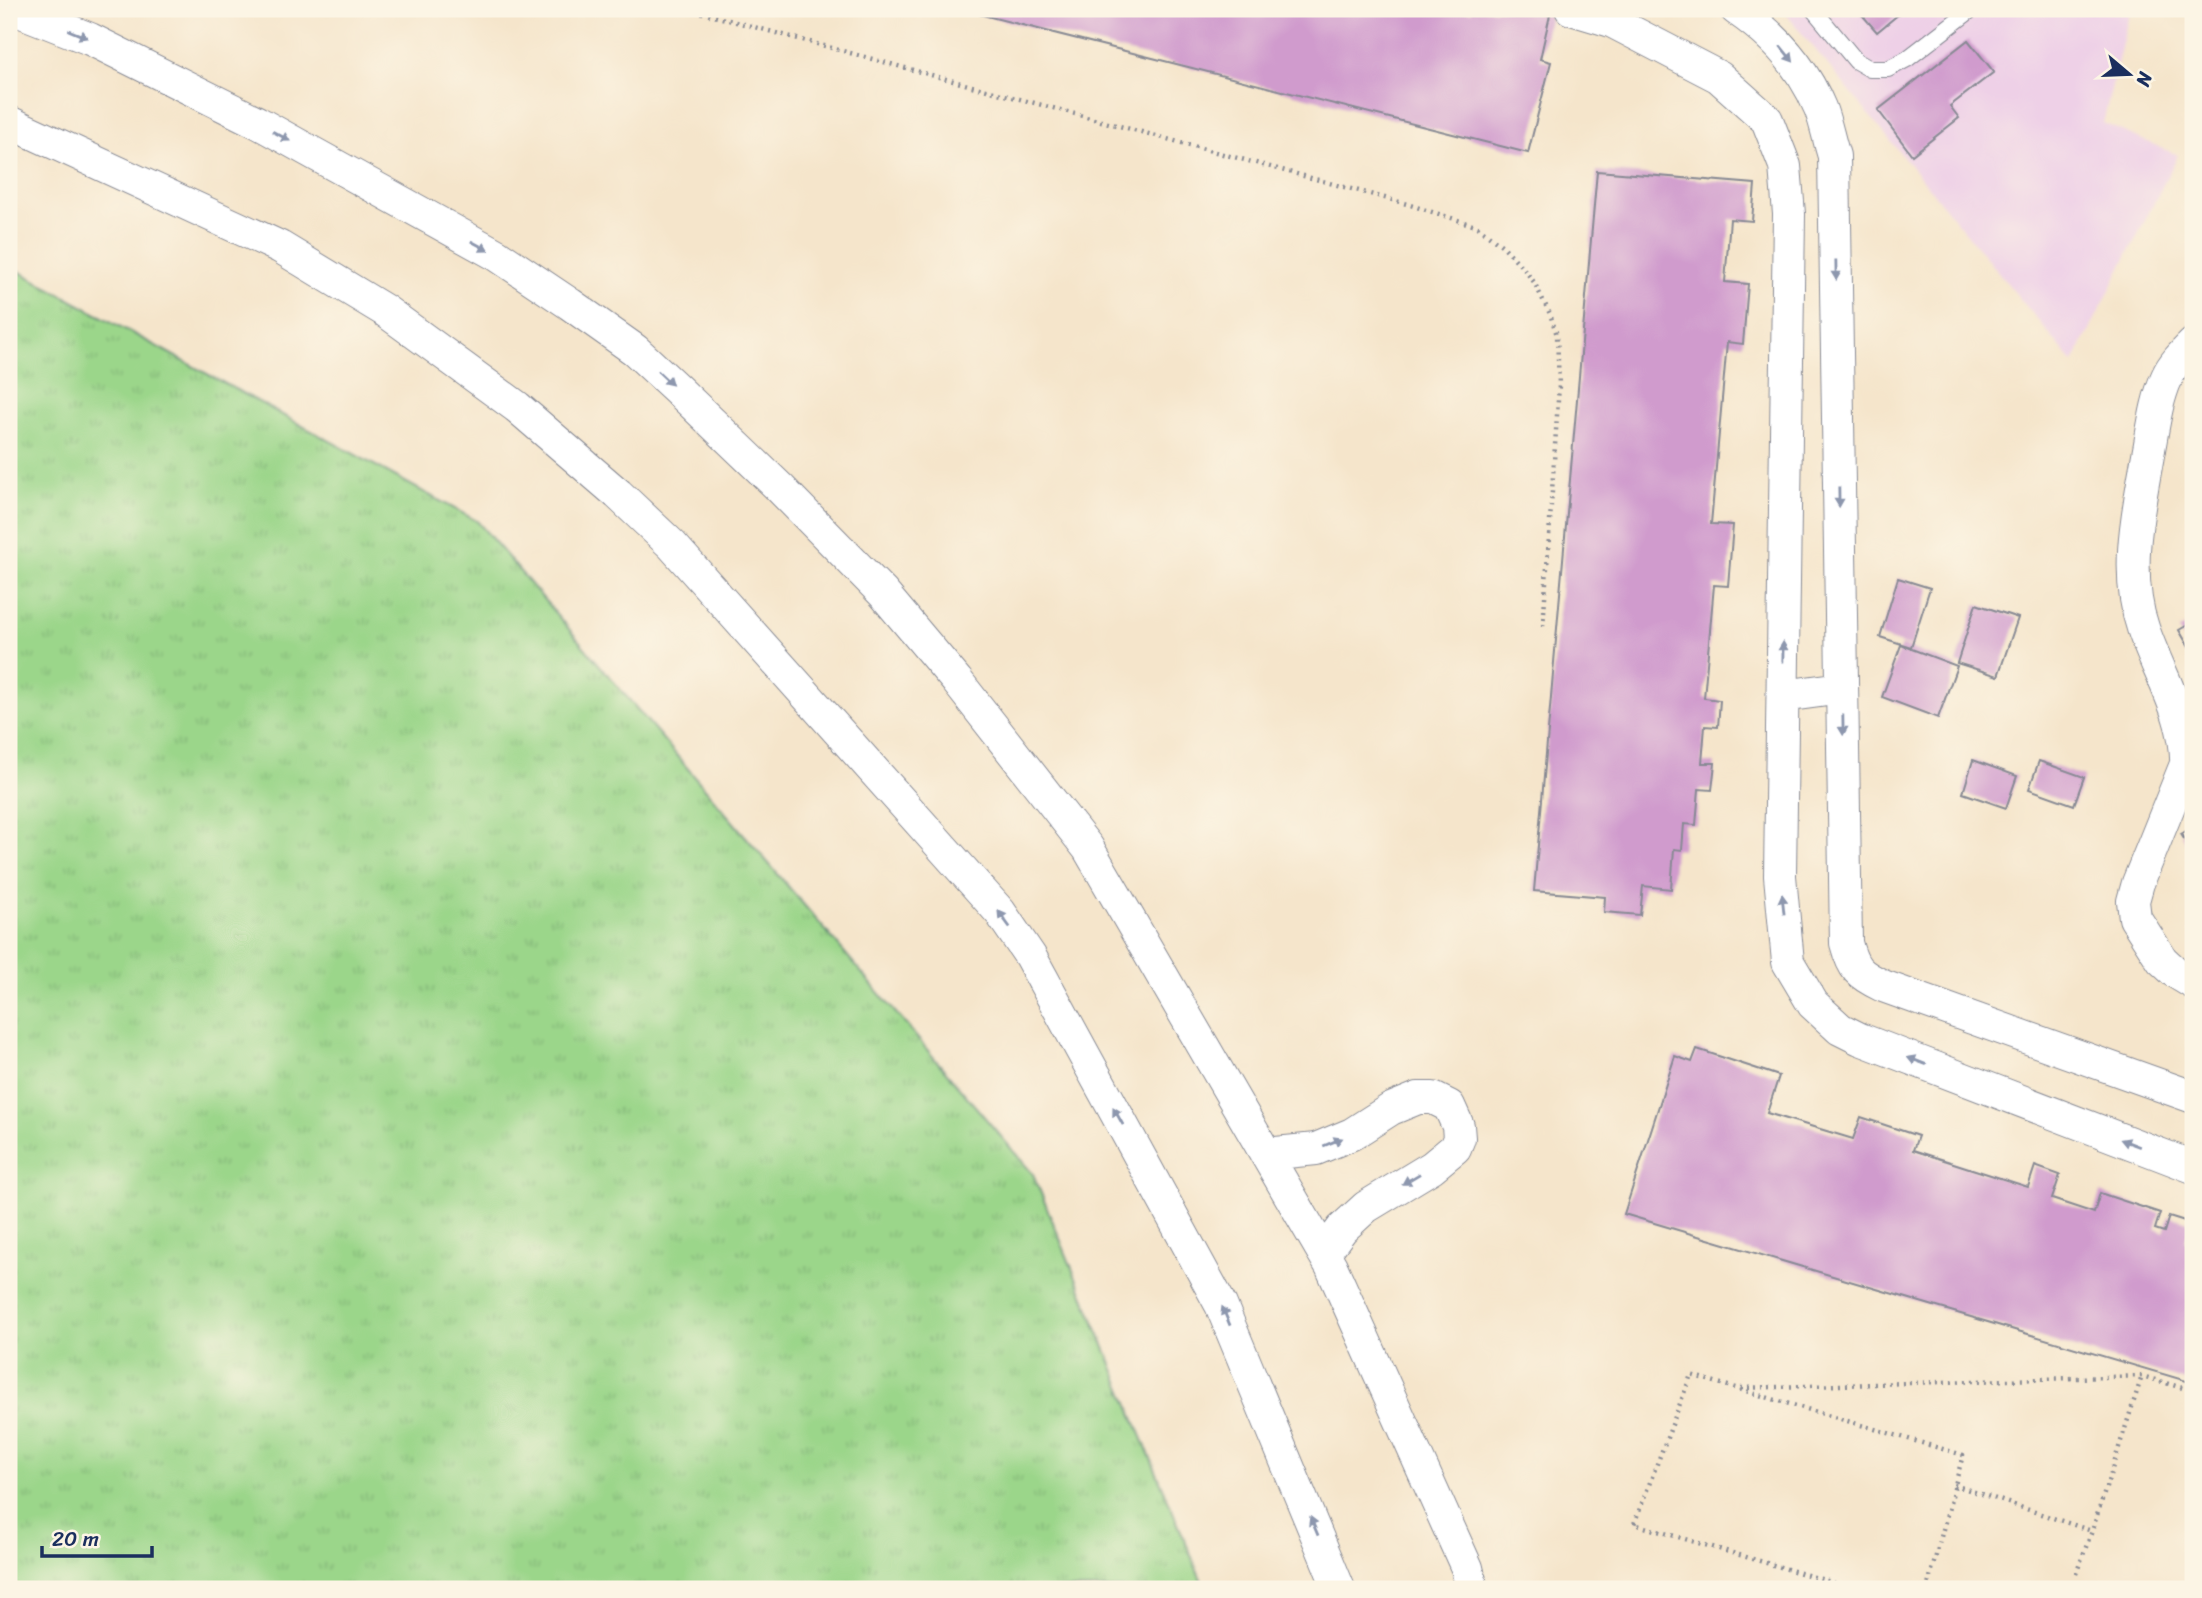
<svg xmlns="http://www.w3.org/2000/svg" width="2202" height="1598" font-family="Sriracha,sans-serif">
  <style>
    .built { fill: #eed0e7 }
    .grass { fill: url(#grass-tufts); stroke: #5b8274; stroke-width: 2 }
    .building { fill: #d09bcd }
    .lines { fill: none; stroke-linecap: round; stroke-linejoin: round }
    .service-casing { stroke: #888a94; stroke-width: 18 }
    .minor-casing { stroke: #888a94; stroke-width: 34 }
    .path { stroke: #888a94; stroke-width: 4.5; stroke-dasharray: 2 5; stroke-linecap: butt }
    .service { stroke: #fff; stroke-width: 16 }
    .minor { stroke: #fff; stroke-width: 32 }
    .oneway { fill: #8d97ae }
  </style>
  <defs>
    <pattern id="grass-tufts" width="24" height="20" patternUnits="userSpaceOnUse" patternTransform="scale(1.75)"><rect width="24" height="20" fill="#9bd68a"/><path d="M3 7l-1-3M5 7V3M7 7l1-3M15 17l-1-3M17 17v-4M19 17l1-3" fill="none" stroke="#85b87a"/></pattern>
  </defs>
  <rect width="100%" height="100%" fill="#fcf5e5"/>
  <filter id="ink" filterUnits="userSpaceOnUse"><feTurbulence type="fractalNoise" baseFrequency=".0143" numOctaves="2"/><feDisplacementMap in="SourceGraphic" scale="14" xChannelSelector="R" yChannelSelector="G"/><feConvolveMatrix kernelMatrix="1 2 1 2 8 2 1 2 1" color-interpolation-filters="sRGB"/></filter>
  <filter id="wash" filterUnits="userSpaceOnUse"><feTurbulence type="fractalNoise" baseFrequency=".00686" numOctaves="4" result="noise"/><feDisplacementMap in="SourceGraphic" scale="28" xChannelSelector="R" yChannelSelector="G"/><feGaussianBlur stdDeviation="1.57" result="paint"/><feColorMatrix in="noise" values="0 0 0 0 0 0 0 0 0 0 0 0 0 0 0 0 0 1.4 0 .05"/><feComposite in="paint" operator="in"/></filter>
  <g filter="url(#wash)">
    <rect width="100%" height="100%" fill="#f5e5cb"/>
    <path class="built" d="M 1782,9 L 2130,10 L 2103,123 L 2178,155 L 2073,363 Z"/>
    <path class="grass" d="M 9,266 L 477,521 L 1033,1174 L 1205,1589 L 9,1589 Z"/>
    <g id="blocks">
      <path class="building" d="M 959,9 L 1458,9 L 1471,12 L 1472,9 L 1524,9 L 1550,15 L 1540,59 L 1551,62 L 1528,153 Z
        M 1857,9 L 1905,9 L 1877,32 Z
        M 1968,40 L 1994,72 L 1950,106 L 1959,118 L 1912,155 L 1878,110 Z
        M 1597,171 L 1755,184 L 1752,221 L 1730,219 L 1725,282 L 1748,284 L 1743,344 L 1727,342 L 1711,524 L 1733,525 L 1728,586 L 1714,585 L 1704,698 L 1720,700 L 1718,727 L 1705,726 L 1702,763 L 1715,763 L 1712,790 L 1699,789 L 1696,825 L 1684,824 L 1682,850 L 1674,849 L 1671,889 L 1643,886 L 1640,915 L 1604,912 L 1605,897 L 1534,891 Z
        M 1898,578 L 1930,588 L 1911,647 L 1880,637 Z
        M 1976,604 L 2018,618 L 1998,676 L 1957,663 Z
        M 2193,622 L 2193,654 L 2179,630 Z
        M 1901,645 L 1957,666 L 1938,718 L 1882,697 Z
        M 1973,760 L 2017,776 L 2006,808 L 1963,793 Z
        M 2039,761 L 2084,777 L 2074,805 L 2029,789 Z
        M 2193,827 L 2193,854 L 2181,834 Z
        M 1697,1049 L 1779,1076 L 1767,1113 L 1853,1139 L 1861,1117 L 1918,1136 L 1913,1150 L 2028,1187 L 2035,1166 L 2060,1175 L 2052,1199 L 2094,1213 L 2100,1193 L 2160,1213 L 2155,1229 L 2164,1232 L 2169,1216 L 2191,1223 L 2185,1241 L 2193,1243 L 2193,1383 L 1624,1214 L 1675,1056 L 1692,1062 Z"/>
    </g>
  </g>
  <g filter="url(#ink)">
    <use href="#blocks" fill-opacity="0" stroke="#888a94" stroke-width="2"/>
    <g class="lines">
      <defs>
        <path id="service" d="M 1813,9 L 1856,61 L 1870,69 L 1888,69 L 1907,59 L 1972,9"/>
        <path id="minor" d="M 14,9 L 90,39 L 257,122 L 497,255 L 570,304 L 635,350 L 677,389 L 779,487 L 883,593 L 957,681 L 1088,848 L 1331,1266 L 1467,1568 L 1472,1589
          M 1571,9 L 1611,21 L 1719,77 L 1767,120 L 1785,166 L 1789,214 L 1780,876 L 1788,962 L 1813,1004 L 1840,1029 L 1860,1039 L 2193,1167
          M 1736,9 C 1773,34 1803,67 1820,108 C 1826,123 1829,141 1834,156 L 1846,943 C 1853,969 1858,974 1883,986 L 2193,1097
          M 9,122 L 280,247 L 384,310 L 517,407 L 618,494 L 672,545 L 1000,912 L 1030,956 L 1221,1305 L 1339,1589
          M 2193,344 C 2183,354 2173,364 2167,377 C 2156,401 2153,429 2148,455 C 2138,511 2124,572 2143,628 C 2157,671 2188,718 2186,764 L 2138,883 L 2133,901 L 2135,918 L 2162,960 L 2175,972 L 2193,983
          M 1783,696 L 1842,688
          M 1266,1154 L 1316,1149 L 1352,1134 L 1391,1109 L 1418,1098 L 1433,1098 L 1449,1106 L 1458,1126 L 1459,1138 L 1455,1148 L 1432,1167 L 1366,1207 L 1342,1229 L 1324,1253"/>
      </defs>
      <use href="#service" class="service-casing"/>
      <use href="#minor" class="minor-casing"/>
      <path class="path" d="M 688,9 L 1407,204 L 1464,222 L 1478,227 L 1504,247 L 1523,268 L 1534,282 L 1550,314 L 1557,335 L 1559,385 L 1543,628
        M 1741,1388 L 2142,1376 L 2193,1391
        M 1954,1485 L 2092,1531
        M 2076,1574 L 2092,1531 L 2142,1376
        M 1712,1589 L 1747,1589
        M 1855,1589 L 1634,1524 L 1691,1375 L 1963,1455 L 1927,1589"/>
      <use href="#service" class="service"/>
      <use href="#minor" class="minor"/>
    </g>
    <defs><path id="oneway-solid" d="M-6-.8H1V-3.2L6.5 0L1 3.2V.8H-6Z" transform="scale(1.75)"/></defs>
    <g class="oneway">
      <use href="#oneway-solid" transform="translate(78 34) rotate(22)"/>
      <use href="#oneway-solid" transform="translate(1787 54) rotate(51)"/>
      <use href="#oneway-solid" transform="translate(281 136) rotate(29)"/>
      <use href="#oneway-solid" transform="translate(480 246) rotate(29)"/>
      <use href="#oneway-solid" transform="translate(1836 270) rotate(89)"/>
      <use href="#oneway-solid" transform="translate(665 378) rotate(43)"/>
      <use href="#oneway-solid" transform="translate(1839 497) rotate(89)"/>
      <use href="#oneway-solid" transform="translate(1783 652) rotate(-89)"/>
      <use href="#oneway-solid" transform="translate(1843 725) rotate(89)"/>
      <use href="#oneway-solid" transform="translate(1783 904) rotate(-96)"/>
      <use href="#oneway-solid" transform="translate(1004 919) rotate(-126)"/>
      <use href="#oneway-solid" transform="translate(1917 1061) rotate(-159)"/>
      <use href="#oneway-solid" transform="translate(1118 1116) rotate(-119)"/>
      <use href="#oneway-solid" transform="translate(1333 1142) rotate(-22)"/>
      <use href="#oneway-solid" transform="translate(2130 1143) rotate(-159)"/>
      <use href="#oneway-solid" transform="translate(1411 1179) rotate(149)"/>
      <use href="#oneway-solid" transform="translate(1226 1316) rotate(-113)"/>
      <use href="#oneway-solid" transform="translate(1314 1526) rotate(-113)"/>
    </g>
  </g>
  <rect width="2202" height="1598" fill="none" stroke="#fcf5e5" stroke-width="35"/>
  <g transform="translate(2129 74) rotate(109)" stroke="#fcf5e5" stroke-width="5" paint-order="stroke">
  <path d="M0-5L12 26L0 18L-12 26Z" fill="#1b2f5e"/>
  <text y="-10" font-size="19" font-weight="bold" text-anchor="middle" fill="#1b2f5e">N</text>
  </g>
  <path d="M42 1546v10h110v-10" fill="none" stroke="#1b2f5e" stroke-width="3.5"/>
  <text x="52" y="1546" font-size="21" fill="#1b2f5e" stroke="#fcf5e5" stroke-width="5" paint-order="stroke">20 m</text>
</svg>
